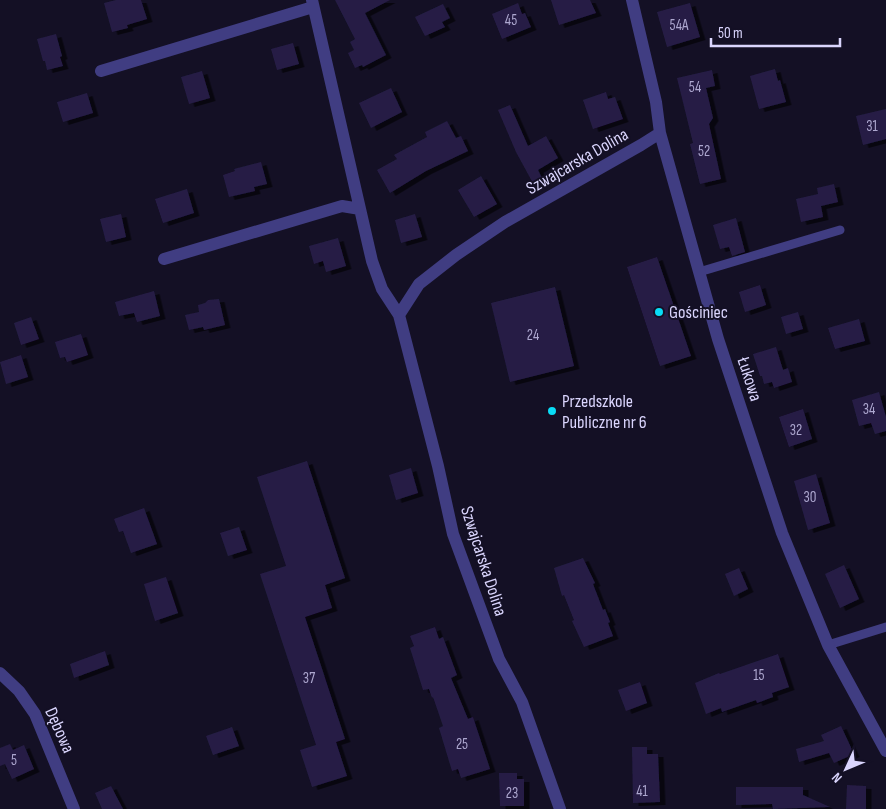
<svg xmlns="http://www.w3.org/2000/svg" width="886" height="809" font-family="'Sofia Sans Condensed',sans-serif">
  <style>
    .building { fill: #251d45; filter: url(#shadow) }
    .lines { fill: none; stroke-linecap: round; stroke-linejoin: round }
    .service { stroke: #403d82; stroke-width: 9 }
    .minor { stroke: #403d82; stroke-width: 12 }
    .poi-dot { fill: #09dcf6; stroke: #141025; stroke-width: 2 }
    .labels { text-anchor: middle; stroke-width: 4; stroke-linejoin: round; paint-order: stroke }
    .number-label { font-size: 15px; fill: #ada7cf }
    .street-label { font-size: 18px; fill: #dad5fd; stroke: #141025 }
    .poi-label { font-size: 18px; fill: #dad5fd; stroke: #141025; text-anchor: start }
  </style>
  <defs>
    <filter id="shadow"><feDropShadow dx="5.5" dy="3" stdDeviation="0" flood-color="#0009"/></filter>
  </defs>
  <rect width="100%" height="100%" fill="#141025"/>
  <path class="building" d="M 116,0 L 141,0 L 147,19 L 127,25 L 128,28 L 112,32 L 104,3 Z
    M 335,0 L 390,0 L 365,13 L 386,55 L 363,67 L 362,65 L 355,68 L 348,53 L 354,50 L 350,42 L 355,39 Z
    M 551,0 L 590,0 L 596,13 L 559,25 Z
    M 518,3 L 522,14 L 525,13 L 531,27 L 502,39 L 492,14 Z
    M 690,3 L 700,37 L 667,47 L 657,12 Z
    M 443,4 L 450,18 L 442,22 L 445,27 L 425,36 L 415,17 Z
    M 56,34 L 62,56 L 60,57 L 63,66 L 47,70 L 45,61 L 43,61 L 37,39 Z
    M 293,43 L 299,64 L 277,70 L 271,49 Z
    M 775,69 L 778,81 L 780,80 L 786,102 L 759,109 L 750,76 Z
    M 712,70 L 715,86 L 706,88 L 713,118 L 709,124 L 721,179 L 700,184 L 690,144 L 693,143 L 677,78 Z
    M 202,71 L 210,98 L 189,104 L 181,77 Z
    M 391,88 L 402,112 L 371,128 L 359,103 Z
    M 606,92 L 608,99 L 615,97 L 623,119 L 593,129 L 583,100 Z
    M 87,93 L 93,113 L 63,122 L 57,102 Z
    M 510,105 L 528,146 L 546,136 L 558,158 L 538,170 L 543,180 L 534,185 L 516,152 L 498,110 Z
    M 886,109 L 886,139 L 863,145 L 856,116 Z
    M 447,121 L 456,138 L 461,136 L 468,151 L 426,171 L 390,193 L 377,170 L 397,159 L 394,155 L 427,137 L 425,132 Z
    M 261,162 L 267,184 L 254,187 L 255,191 L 229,197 L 223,175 L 235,171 L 234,169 Z
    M 481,176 L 497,204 L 474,217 L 458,190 Z
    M 834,184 L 838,202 L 821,206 L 823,217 L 801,222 L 796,199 L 818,194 L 817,188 Z
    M 187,189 L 194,213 L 163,223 L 155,199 Z
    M 121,214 L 126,237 L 106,242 L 100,219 Z
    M 415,214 L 422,237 L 401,243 L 395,220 Z
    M 736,218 L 745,252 L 732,256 L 729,247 L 720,249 L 713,225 Z
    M 338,238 L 346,266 L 326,272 L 323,261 L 314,264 L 309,246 Z
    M 657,257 L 691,356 L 660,366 L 627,267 Z
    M 760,285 L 766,305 L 745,312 L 739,292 Z
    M 555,287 L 574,366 L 510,382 L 491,303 Z
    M 154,291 L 160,316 L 137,322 L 134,313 L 119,316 L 115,302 Z
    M 219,299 L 225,325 L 204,330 L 203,327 L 189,330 L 185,315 L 199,312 L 198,305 L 205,303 L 208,300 Z
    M 798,312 L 803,329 L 786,334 L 781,317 Z
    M 31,317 L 39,339 L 21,345 L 14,323 Z
    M 859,319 L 865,341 L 835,349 L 828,328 Z
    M 81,334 L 88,355 L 67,362 L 65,357 L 60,358 L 55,342 Z
    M 776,347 L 783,370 L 788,368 L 792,382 L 774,388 L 772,382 L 764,384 L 762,376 L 760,376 L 753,354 Z
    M 21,355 L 28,377 L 6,384 L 0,362 Z
    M 879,392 L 886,417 L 886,431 L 875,434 L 871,423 L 859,426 L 852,400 Z
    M 803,409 L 812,439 L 789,447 L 779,417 Z
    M 307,461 L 345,578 L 325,585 L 332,608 L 305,617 L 345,739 L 336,742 L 347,776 L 312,787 L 300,750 L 316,745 L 260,574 L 286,566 L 257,477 Z
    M 411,468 L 418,493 L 396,500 L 389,475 Z
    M 816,474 L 830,523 L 808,530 L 794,481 Z
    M 144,508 L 157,544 L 131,553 L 123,531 L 119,532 L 114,519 Z
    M 239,527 L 247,550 L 228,556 L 220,533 Z
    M 583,558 L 595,583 L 593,584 L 603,610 L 605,609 L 610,622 L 608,623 L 613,636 L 584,647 L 572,621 L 574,620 L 564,595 L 562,596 L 554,568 Z
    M 844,565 L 859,599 L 840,608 L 825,574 Z
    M 739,568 L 748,589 L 734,596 L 725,574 Z
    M 166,577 L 178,613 L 155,621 L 144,584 Z
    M 435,627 L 439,639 L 443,637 L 457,675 L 451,678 L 468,719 L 473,717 L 490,769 L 461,778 L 458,769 L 452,771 L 439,728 L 443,726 L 433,697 L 432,698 L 429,689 L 423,690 L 410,648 L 414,646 L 410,636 Z
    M 105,651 L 109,665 L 74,678 L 70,664 Z
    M 778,654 L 789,687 L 772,693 L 773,697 L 757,703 L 756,700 L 722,712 L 721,708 L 706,714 L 695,683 L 719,673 L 720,674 Z
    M 640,682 L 647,703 L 626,711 L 618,690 Z
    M 841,726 L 854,754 L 834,763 L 829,753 L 799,762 L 796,749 L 824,741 L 821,735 Z
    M 232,727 L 239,746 L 213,755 L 206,736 Z
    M 10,744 L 13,750 L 24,745 L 34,769 L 12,779 L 5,764 L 0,766 L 0,748 Z
    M 632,747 L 647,747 L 647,754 L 658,754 L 660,802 L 633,803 Z
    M 499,773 L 517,773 L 517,779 L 524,779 L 524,806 L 500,806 Z
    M 847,785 L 866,786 L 866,809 L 846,809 Z
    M 111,786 L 123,809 L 102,809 L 95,793 Z
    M 736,787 L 803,787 L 803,795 L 830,807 L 773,809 L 772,804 L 736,805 Z"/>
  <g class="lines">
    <path class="service" d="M 699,272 L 840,230
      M 828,645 L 886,627"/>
    <path class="minor" d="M 312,0 L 372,261 L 382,289 L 399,315
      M 632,0 L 656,102 L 660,133 L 718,339 L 782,533 L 828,645 L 886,751
      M 101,71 L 313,7
      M 164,259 L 342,206 L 360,209
      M 0,673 L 19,691 L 35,714 L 74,809
      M 560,809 L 522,702 L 499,659 L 453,534 L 438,466 L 399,315 L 419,284 L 456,255 L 505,222 L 641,145 L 660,133"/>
  </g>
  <g class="poi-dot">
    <circle cx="659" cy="312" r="5"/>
    <circle cx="552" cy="411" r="5"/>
  </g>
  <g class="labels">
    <g class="number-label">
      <text x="511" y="25">45</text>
      <text x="679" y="30">54A</text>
      <text x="695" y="92">54</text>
      <text x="872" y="131">31</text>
      <text x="704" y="156">52</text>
      <text x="533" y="340">24</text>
      <text x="869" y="414">34</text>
      <text x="796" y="435">32</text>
      <text x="810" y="502">30</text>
      <text x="759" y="680">15</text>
      <text x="309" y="683">37</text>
      <text x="462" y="749">25</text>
      <text x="14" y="765">5</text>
      <text x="642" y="796">41</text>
      <text x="512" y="798">23</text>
    </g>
    <g class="street-label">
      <text transform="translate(577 161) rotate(-30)" y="6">Szwajcarska Dolina</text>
      <text transform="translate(750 379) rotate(72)" y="6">Łukowa</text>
      <text transform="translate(484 561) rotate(72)" y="6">Szwajcarska Dolina</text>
      <text transform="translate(60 730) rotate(66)" y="6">Dębowa</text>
    </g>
    <g class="poi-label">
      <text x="669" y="318">Gościniec</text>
      <text x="562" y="407">Przedszkole<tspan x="562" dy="21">Publiczne nr 6</tspan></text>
    </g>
  </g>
  <g transform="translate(846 769) rotate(226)" stroke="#141025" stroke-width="4" paint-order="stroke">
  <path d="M0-4L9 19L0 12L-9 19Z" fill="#dad5fd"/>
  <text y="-8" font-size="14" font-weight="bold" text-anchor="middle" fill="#dad5fd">N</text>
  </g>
  <path d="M711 38v8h129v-8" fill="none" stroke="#dad5fd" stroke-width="2.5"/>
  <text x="718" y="38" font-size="15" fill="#dad5fd" stroke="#141025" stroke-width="4" paint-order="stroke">50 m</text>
</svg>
